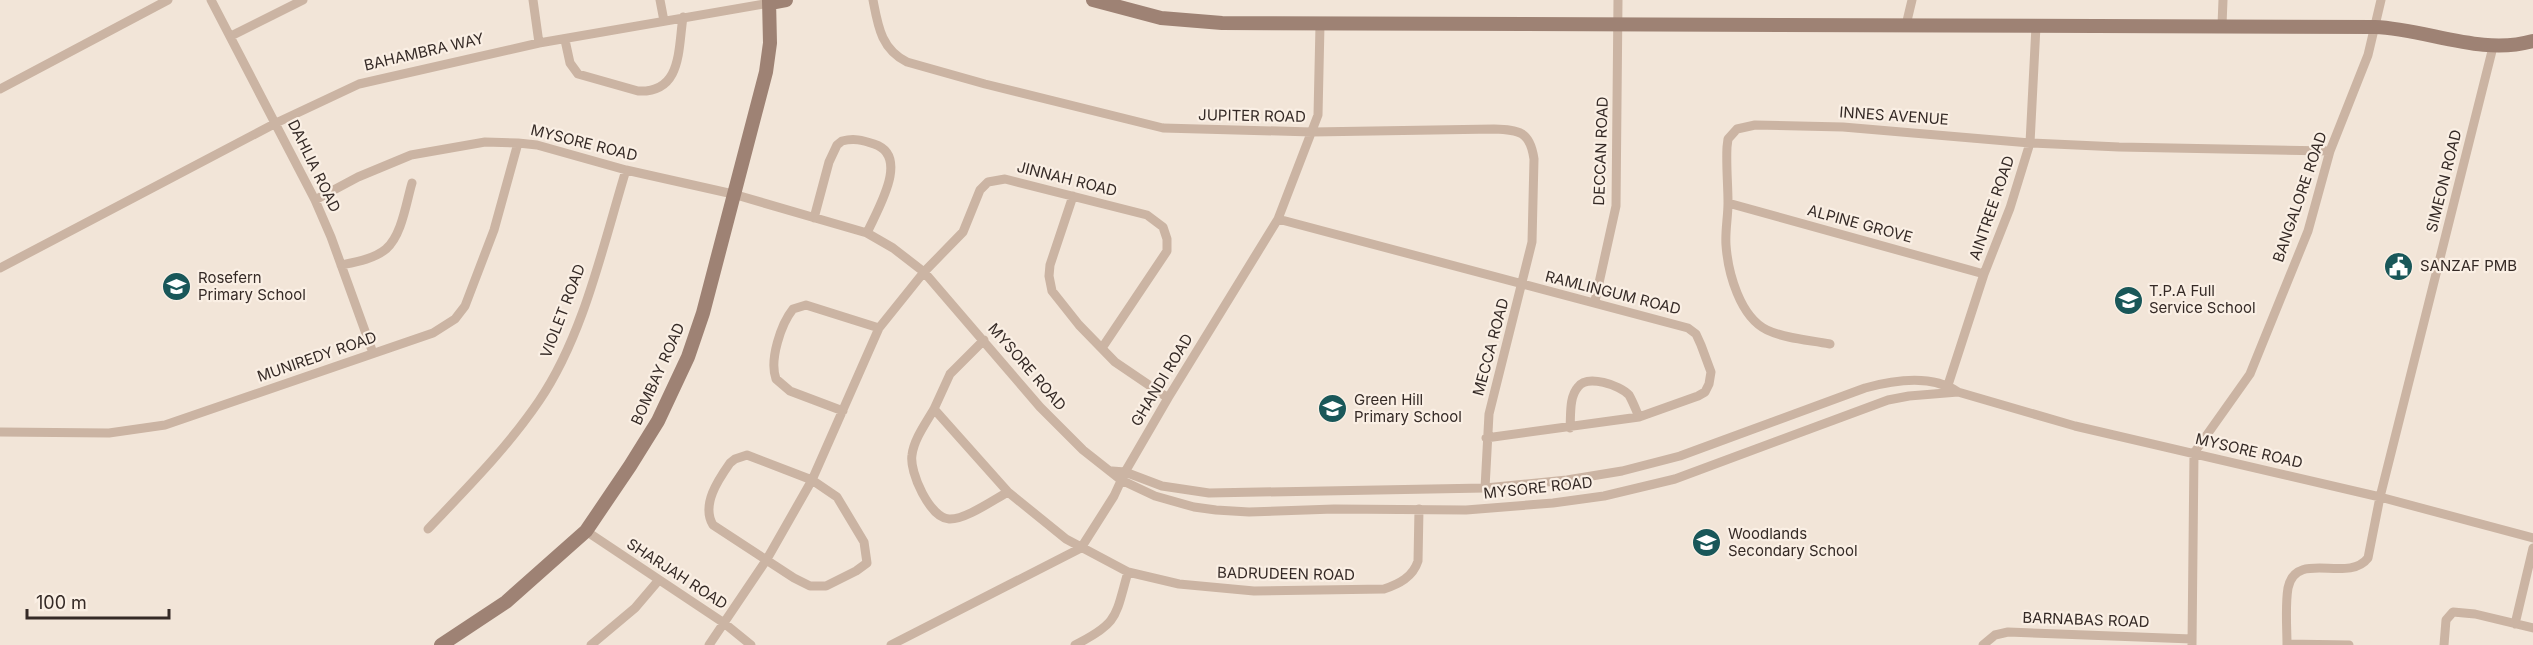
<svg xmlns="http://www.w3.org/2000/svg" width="2533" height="645" font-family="Inter,sans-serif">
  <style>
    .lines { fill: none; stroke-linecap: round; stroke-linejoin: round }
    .street { stroke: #cbb4a3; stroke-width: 9 }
    .secondary { stroke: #9e8274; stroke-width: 14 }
    .labels { text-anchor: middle; stroke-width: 4.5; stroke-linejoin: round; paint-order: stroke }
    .street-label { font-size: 15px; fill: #352a26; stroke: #faefe4 }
    .poi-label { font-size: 15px; fill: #352a26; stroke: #faefe4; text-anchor: start }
  </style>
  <rect width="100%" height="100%" fill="#f2e5d8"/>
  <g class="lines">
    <path class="street" d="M 211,0 L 315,200 L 331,237 L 373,353
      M 533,0 L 539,43
      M 660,0 L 664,21
      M 873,0 C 878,26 881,49 907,62 L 985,84 L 1163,128 L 1312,132 L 1494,129 C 1519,130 1530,131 1534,159 L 1532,242 L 1489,414 L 1485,488
      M 1906,25 L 1912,0
      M 2222,25 L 2223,0
      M 231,36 L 303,0
      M 565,40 L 570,63 L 578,74 L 638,91 C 682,93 678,50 683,17
      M 0,89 L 168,0
      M 1073,196 L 1050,265 L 1049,276 L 1052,291 L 1079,325 L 1115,362 L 1168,398
      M 315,200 L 358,177 L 411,155 L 485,142 L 518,143 L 537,145 L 626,170 L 733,194 L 867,233 L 893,248 L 924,272 L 1040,407 L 1083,450 L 1121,480 L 1155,496 L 1194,507 L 1216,510 L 1249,512 L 1334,509 L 1466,510 L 1553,503 L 1604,496 L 1675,479 L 1888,400 L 1909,396 L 1958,392
      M 1728,203 L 1984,274
      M 814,218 L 829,162 L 837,145 L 842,141 C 854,138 862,140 874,144 C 911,156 877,210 867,233
      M 1278,219 L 1688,328 L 1696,334 L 1701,345 L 1711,372 L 1709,384 L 1705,392 L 1698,396 L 1639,417 L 1486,438
      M 341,265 C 356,262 374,259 386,249 C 402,235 406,203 412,183
      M 0,268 L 276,123 L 359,84 L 539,43 L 770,3
      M 1595,301 L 1616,206 L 1618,0
      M 984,340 L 950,374 L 934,409 L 1008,492 L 1066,539 L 1128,572 L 1179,584 L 1254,591 L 1384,589 C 1399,584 1413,577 1418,561 L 1419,509
      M 1830,344 C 1810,340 1786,339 1767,330 C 1740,317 1728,273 1726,245 C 1725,231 1728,217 1728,203 C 1728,184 1726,166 1727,147 L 1728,139 L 1737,129 L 1755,125 L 1843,127 L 2030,143 L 2119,147 L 2330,151
      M 1947,388 L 1984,274 L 2010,208 L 2030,143 L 2036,26
      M 934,409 C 926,423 914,439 912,455 C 909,472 930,518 949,519 C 965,520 993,500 1008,492
      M 843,411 L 790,391 L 776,379 C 769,360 781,324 793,309 L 806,305 L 879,328
      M 1570,428 C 1571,415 1569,397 1578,387 C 1587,374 1620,385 1629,395 C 1633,402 1636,410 1639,417
      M 0,432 L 109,433 L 165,425 L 433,333 L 455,319 L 465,306 L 494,230 L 518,143
      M 747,455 L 812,480 L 837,497 L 864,542 L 867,563 L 856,571 L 826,586 L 810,586 L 794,578 L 713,525 C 701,505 718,480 730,463 L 735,459 Z
      M 1112,471 L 1125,472 L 1162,486 L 1209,493 L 1485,488 L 1567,480 L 1622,471 L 1680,456 L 1865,388 C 1894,380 1932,374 1958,392 L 2075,426 L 2380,497 L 2533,538
      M 428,529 C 467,488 507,448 539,401 C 584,335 603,245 626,170
      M 586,531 L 724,623 L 751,645
      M 2515,624 L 2533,548
      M 2287,644 L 2349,645
      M 591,645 L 635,608 L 658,581
      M 709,645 L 767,559 L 812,480 L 879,328 L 924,272 L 963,232 L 980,190 L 988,182 L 1005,179 L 1147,215 L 1163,227 L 1167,239 L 1167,251 L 1102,348
      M 891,645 L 1081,548 L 1114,496 L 1125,472 L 1168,398 L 1278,219 L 1318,115 L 1320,25
      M 1075,645 C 1119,623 1115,617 1128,572
      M 1983,645 L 1995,635 L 2008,632 L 2192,639
      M 2192,645 L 2194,453 L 2250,374 L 2308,231 L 2330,151 L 2368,55 L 2381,0
      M 2287,645 C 2287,627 2285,606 2288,588 C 2296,549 2348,584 2368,558 L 2380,497 L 2493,47
      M 2444,645 L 2446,620 L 2453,612 L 2475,614 L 2533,628"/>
    <path class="secondary" d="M 1093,0 L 1161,18 L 1222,23 L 2375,27 C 2427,29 2481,56 2533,41
      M 770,3 L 786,0
      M 441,645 L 506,602 L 586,531 L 630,466 L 658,421 L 688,357 L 703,313 L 766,72 L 770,43 L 769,0"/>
  </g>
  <defs>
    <symbol id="civic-disc" viewBox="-11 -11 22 22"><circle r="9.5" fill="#195759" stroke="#faefe4"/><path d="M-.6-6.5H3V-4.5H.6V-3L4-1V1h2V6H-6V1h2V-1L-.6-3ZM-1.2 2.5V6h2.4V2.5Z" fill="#fff"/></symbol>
    <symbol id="school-disc" viewBox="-11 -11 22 22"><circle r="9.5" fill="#195759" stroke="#faefe4"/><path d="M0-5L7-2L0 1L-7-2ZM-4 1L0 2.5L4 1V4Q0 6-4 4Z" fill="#fff"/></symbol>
  </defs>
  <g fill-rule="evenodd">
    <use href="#civic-disc" x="2382" y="250" width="33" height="33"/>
    <use href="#school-disc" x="160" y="270" width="33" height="33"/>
    <use href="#school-disc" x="2112" y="284" width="33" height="33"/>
    <use href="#school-disc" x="1316" y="392" width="33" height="33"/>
    <use href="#school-disc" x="1690" y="526" width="33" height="33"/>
  </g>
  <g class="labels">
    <g class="street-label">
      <text transform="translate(424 52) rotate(-13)" y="5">BAHAMBRA WAY</text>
      <text transform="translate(1252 116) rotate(1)" y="5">JUPITER ROAD</text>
      <text transform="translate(1894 116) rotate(4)" y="5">INNES AVENUE</text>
      <text transform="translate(584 143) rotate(14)" y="5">MYSORE ROAD</text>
      <text transform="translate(1601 151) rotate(-88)" y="5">DECCAN ROAD</text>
      <text transform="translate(314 166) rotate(64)" y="5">DAHLIA ROAD</text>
      <text transform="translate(1067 179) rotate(14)" y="5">JINNAH ROAD</text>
      <text transform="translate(2444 181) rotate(-76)" y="5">SIMEON ROAD</text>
      <text transform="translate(2300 197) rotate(-71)" y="5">BANGALORE ROAD</text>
      <text transform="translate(1992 208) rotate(-71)" y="5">AINTREE ROAD</text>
      <text transform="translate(1860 224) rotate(15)" y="5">ALPINE GROVE</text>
      <text transform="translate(1613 293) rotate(14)" y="5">RAMLINGUM ROAD</text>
      <text transform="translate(563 311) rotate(-69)" y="5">VIOLET ROAD</text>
      <text transform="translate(1491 347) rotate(-75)" y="5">MECCA ROAD</text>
      <text transform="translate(317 357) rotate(-19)" y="5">MUNIREDY ROAD</text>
      <text transform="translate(1027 367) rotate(49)" y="5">MYSORE ROAD</text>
      <text transform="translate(658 374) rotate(-66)" y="5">BOMBAY ROAD</text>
      <text transform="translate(1162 380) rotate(-59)" y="5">GHANDI ROAD</text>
      <text transform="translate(2249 451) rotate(13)" y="5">MYSORE ROAD</text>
      <text transform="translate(1538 488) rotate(-6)" y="5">MYSORE ROAD</text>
      <text transform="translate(677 574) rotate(33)" y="5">SHARJAH ROAD</text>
      <text transform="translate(1286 574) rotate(1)" y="5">BADRUDEEN ROAD</text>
      <text transform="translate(2086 620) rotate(2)" y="5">BARNABAS ROAD</text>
    </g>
    <g class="poi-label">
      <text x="2420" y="271">SANZAF PMB</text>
      <text x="198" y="283">Rosefern<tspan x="198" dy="17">Primary School</tspan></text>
      <text x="2149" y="296">T.P.A Full<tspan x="2149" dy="17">Service School</tspan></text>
      <text x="1354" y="405">Green Hill<tspan x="1354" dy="17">Primary School</tspan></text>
      <text x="1728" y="539">Woodlands<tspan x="1728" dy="17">Secondary School</tspan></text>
    </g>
  </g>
  <path d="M27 609v9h142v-9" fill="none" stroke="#352a26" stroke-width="3"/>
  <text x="36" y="609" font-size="18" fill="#352a26" stroke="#faefe4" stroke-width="4.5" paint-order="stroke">100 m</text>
</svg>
